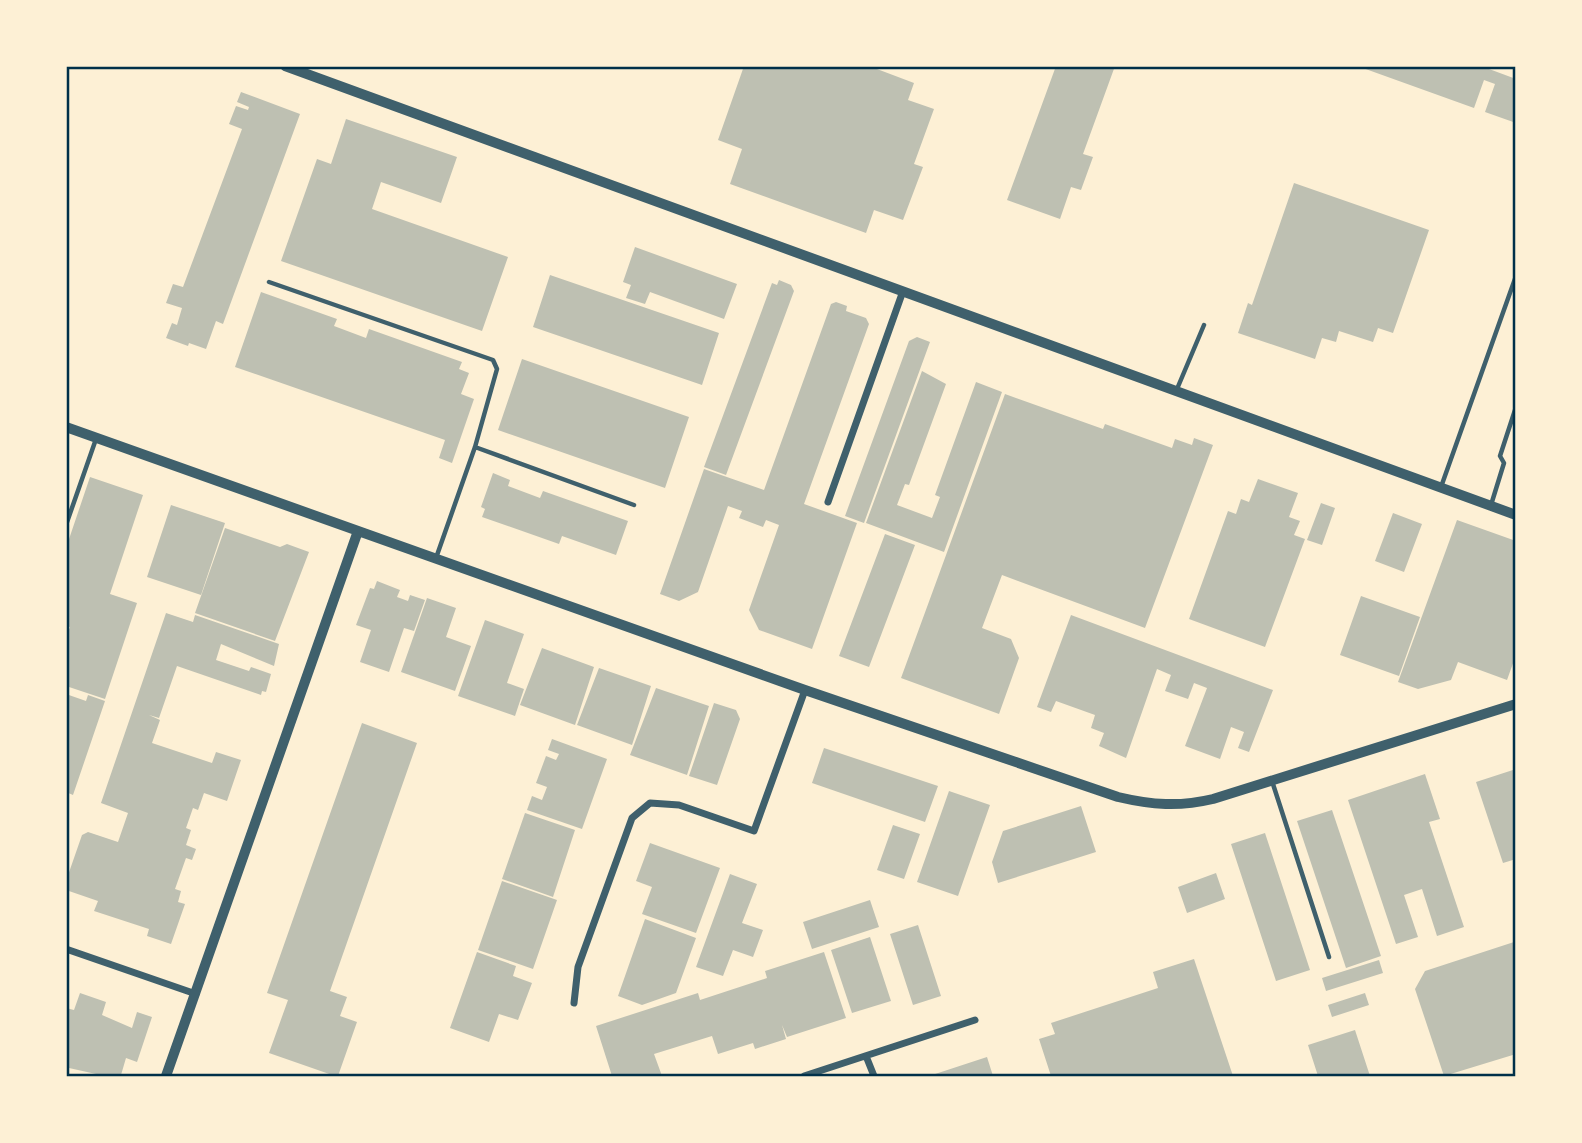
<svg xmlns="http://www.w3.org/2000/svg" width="1582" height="1143" font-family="Ubuntu,sans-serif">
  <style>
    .building { fill: #bec0b2 }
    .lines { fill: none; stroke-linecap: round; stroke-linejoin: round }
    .service { stroke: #3f606c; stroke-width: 4.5 }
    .minor { stroke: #3f606c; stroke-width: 7 }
    .tertiary { stroke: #3f606c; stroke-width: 10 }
    .neatline { fill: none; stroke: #003049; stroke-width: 2.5 }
  </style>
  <rect width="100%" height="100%" fill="#fdf0d5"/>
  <path class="building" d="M 744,66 L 869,66 L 914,83 L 908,100 L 934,109 L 914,164 L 923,167 L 903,220 L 874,210 L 866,233 L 730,184 L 742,149 L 718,140 Z
    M 1056,66 L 1115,66 L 1083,154 L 1093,157 L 1081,190 L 1071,187 L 1060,219 L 1007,200 Z
    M 1481,66 L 1516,79 L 1516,123 L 1485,112 L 1495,84 L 1484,80 L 1474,108 L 1360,67 Z
    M 241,92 L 300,114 L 223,324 L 216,321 L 206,349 L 189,343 L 188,346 L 166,338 L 172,323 L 177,325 L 182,308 L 166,303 L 173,284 L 183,287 L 242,129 L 229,124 L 236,106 L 248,110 L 249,107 L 237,102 Z
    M 346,119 L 457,157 L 441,203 L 381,182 L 372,209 L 508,257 L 482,331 L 281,261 L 317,159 L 331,164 Z
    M 1294,183 L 1429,230 L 1393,333 L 1378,328 L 1373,342 L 1339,331 L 1336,342 L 1322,338 L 1315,359 L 1238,333 L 1248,303 L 1252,305 Z
    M 635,247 L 737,284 L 724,319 L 650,292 L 645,304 L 626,298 L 631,285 L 623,282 Z
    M 550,275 L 719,333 L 702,385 L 533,327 Z
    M 779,280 L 791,285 L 794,291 L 726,475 L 704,467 L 772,283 L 777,285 Z
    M 261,292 L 337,319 L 334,326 L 366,338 L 369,329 L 462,362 L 459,369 L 469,373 L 461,394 L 474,399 L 452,463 L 439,458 L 445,440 L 235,367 Z
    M 836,302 L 847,306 L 846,311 L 866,318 L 869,324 L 804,504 L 857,523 L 812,649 L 759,630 L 749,610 L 779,525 L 766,520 L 763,527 L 739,518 L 742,511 L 728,506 L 698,592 L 679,601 L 660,594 L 704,469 L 764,490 L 831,304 Z
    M 917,337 L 930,342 L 864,523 L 845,516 L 909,341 Z
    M 522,359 L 689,417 L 665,488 L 498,430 Z
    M 922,371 L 946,384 L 909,485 L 905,484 L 897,505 L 932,518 L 940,497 L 935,495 L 976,382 L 1002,392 L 944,552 L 866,523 Z
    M 1005,394 L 1103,429 L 1105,424 L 1172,448 L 1175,439 L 1192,445 L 1194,438 L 1213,445 L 1145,628 L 1002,575 L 982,628 L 1011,639 L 1019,658 L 999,714 L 901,678 Z
    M 493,473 L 510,480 L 508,486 L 540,498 L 543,491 L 628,521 L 616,555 L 562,536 L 559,544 L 482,517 L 485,509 L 481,507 Z
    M 90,477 L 143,495 L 110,594 L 137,603 L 105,699 L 66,686 L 66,637 L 70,627 L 66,626 L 66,548 Z
    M 1258,479 L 1298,493 L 1289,517 L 1300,521 L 1294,535 L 1305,539 L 1265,647 L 1189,619 L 1228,511 L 1236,514 L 1241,499 L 1249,502 Z
    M 1321,503 L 1335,508 L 1322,545 L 1307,540 Z
    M 171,505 L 225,523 L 201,595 L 147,577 Z
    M 1393,513 L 1422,524 L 1404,572 L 1375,561 Z
    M 1457,520 L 1516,541 L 1516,655 L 1507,680 L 1458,662 L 1451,680 L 1418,689 L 1398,682 Z
    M 225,528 L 280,547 L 287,544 L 309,552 L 275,641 L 195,613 Z
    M 885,534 L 915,545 L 869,667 L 839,656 Z
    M 377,581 L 400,590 L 397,597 L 408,601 L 410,595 L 425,600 L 414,631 L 404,628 L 389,672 L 360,662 L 371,630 L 356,625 L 370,588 L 374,589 Z
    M 1361,596 L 1420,617 L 1399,676 L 1340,655 Z
    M 427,598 L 456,608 L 446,637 L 471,646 L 455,691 L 401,672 Z
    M 166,613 L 193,622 L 195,615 L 279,644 L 274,666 L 221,644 L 216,660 L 249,671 L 251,667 L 271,674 L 266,692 L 262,691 L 261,695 L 177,666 L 159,718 L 149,715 L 160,720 L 152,743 L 212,763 L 216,752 L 241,760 L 227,801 L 204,793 L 198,810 L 193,808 L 186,828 L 191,830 L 186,845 L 196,849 L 192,860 L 186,858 L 175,889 L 181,891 L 178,902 L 185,904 L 171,944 L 147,936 L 149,929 L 94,911 L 98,901 L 66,890 L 66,881 L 82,835 L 88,832 L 118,842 L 128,813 L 101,803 Z
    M 1071,615 L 1273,690 L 1249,752 L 1238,748 L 1244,732 L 1231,727 L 1220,759 L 1185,746 L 1207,688 L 1194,683 L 1188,699 L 1165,691 L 1171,675 L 1157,669 L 1126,758 L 1099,746 L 1104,733 L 1091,728 L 1095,715 L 1056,701 L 1051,712 L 1037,707 Z
    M 485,620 L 524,634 L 507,683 L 524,689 L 515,716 L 458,696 Z
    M 542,648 L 594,667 L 575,725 L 520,705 Z
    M 599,668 L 651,686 L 632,745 L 577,725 Z
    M 656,688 L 709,706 L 687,775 L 630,755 Z
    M 66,694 L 86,701 L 88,695 L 105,701 L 73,795 L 66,792 Z
    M 714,703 L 736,710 L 740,719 L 717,785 L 689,776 Z
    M 362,723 L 417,743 L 330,991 L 347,997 L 340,1016 L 357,1022 L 338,1076 L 335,1076 L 269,1053 L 288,1000 L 267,993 Z
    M 552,739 L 607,759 L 582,829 L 527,810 L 532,796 L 542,800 L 547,787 L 536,783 L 546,756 L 556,760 L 559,754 L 548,750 Z
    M 824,748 L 938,786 L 925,822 L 812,783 Z
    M 1516,769 L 1516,859 L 1503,863 L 1476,782 Z
    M 1425,774 L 1440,819 L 1429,822 L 1464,927 L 1437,936 L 1422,889 L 1404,895 L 1418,937 L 1396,944 L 1348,800 Z
    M 949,791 L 990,805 L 958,896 L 917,882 Z
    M 1081,806 L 1096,852 L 998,883 L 992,862 L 1003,831 Z
    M 1332,810 L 1381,956 L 1346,968 L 1297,821 Z
    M 525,813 L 575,830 L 553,897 L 502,879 Z
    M 893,825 L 920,834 L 904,879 L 877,870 Z
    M 1265,833 L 1310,970 L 1276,981 L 1231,844 Z
    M 650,843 L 720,868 L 696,933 L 642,914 L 652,887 L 636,881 Z
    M 1216,873 L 1225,899 L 1187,913 L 1178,887 Z
    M 730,874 L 757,884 L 742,923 L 763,930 L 753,957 L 733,950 L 723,976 L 696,967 Z
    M 502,881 L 557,900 L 533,969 L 478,950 Z
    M 870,900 L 879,927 L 812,949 L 803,922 Z
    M 645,919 L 696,938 L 676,993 L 642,1005 L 618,996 Z
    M 918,925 L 941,996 L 913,1005 L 890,934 Z
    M 870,937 L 891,1001 L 852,1013 L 831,950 Z
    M 1514,942 L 1516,1054 L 1444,1076 L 1415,989 L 1425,971 Z
    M 477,952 L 516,966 L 513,976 L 532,983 L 518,1020 L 499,1014 L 489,1042 L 450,1028 Z
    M 824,952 L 846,1018 L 787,1037 L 782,1025 L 786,1039 L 755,1049 L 753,1043 L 718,1054 L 712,1036 L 654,1054 L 662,1076 L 612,1076 L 596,1026 L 698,993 L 700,1000 L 767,978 L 765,971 Z
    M 1194,959 L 1233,1076 L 1051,1076 L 1039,1039 L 1055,1034 L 1051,1023 L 1158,988 L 1153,972 Z
    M 1379,960 L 1383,973 L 1326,991 L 1322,978 Z
    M 80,993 L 106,1002 L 102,1015 L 132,1028 L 137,1012 L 152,1017 L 137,1062 L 126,1058 L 121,1075 L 105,1076 L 69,1068 L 66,1073 L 66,1008 L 74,1010 Z
    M 1365,993 L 1369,1005 L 1332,1017 L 1328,1005 Z
    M 1355,1030 L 1370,1076 L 1318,1076 L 1308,1045 Z
    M 987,1057 L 993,1076 L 929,1076 Z"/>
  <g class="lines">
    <path class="service" d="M 269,282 L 493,360 L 497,369 L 475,447 L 436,558
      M 1177,389 L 1204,325
      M 475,447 L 634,505
      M 1441,487 L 1516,276
      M 1491,505 L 1504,463 L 1500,456 L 1516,407
      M 66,525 L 96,439
      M 1272,781 L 1329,957"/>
    <path class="minor" d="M 828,502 L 903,291
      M 66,949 L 196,994
      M 574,1003 L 578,967 L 632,818 L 650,803 L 679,805 L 754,831 L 805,690
      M 866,1056 L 874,1076
      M 804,1076 L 975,1020"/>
    <path class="tertiary" d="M 285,66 L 1516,515
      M 66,427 L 805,690 L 1118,797 C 1152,805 1179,807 1213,799 L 1516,704
      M 166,1076 L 358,531"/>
  </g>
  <rect width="1582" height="1143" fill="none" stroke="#fdf0d5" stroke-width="136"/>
  <rect x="68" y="68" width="1446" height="1007" class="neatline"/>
</svg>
